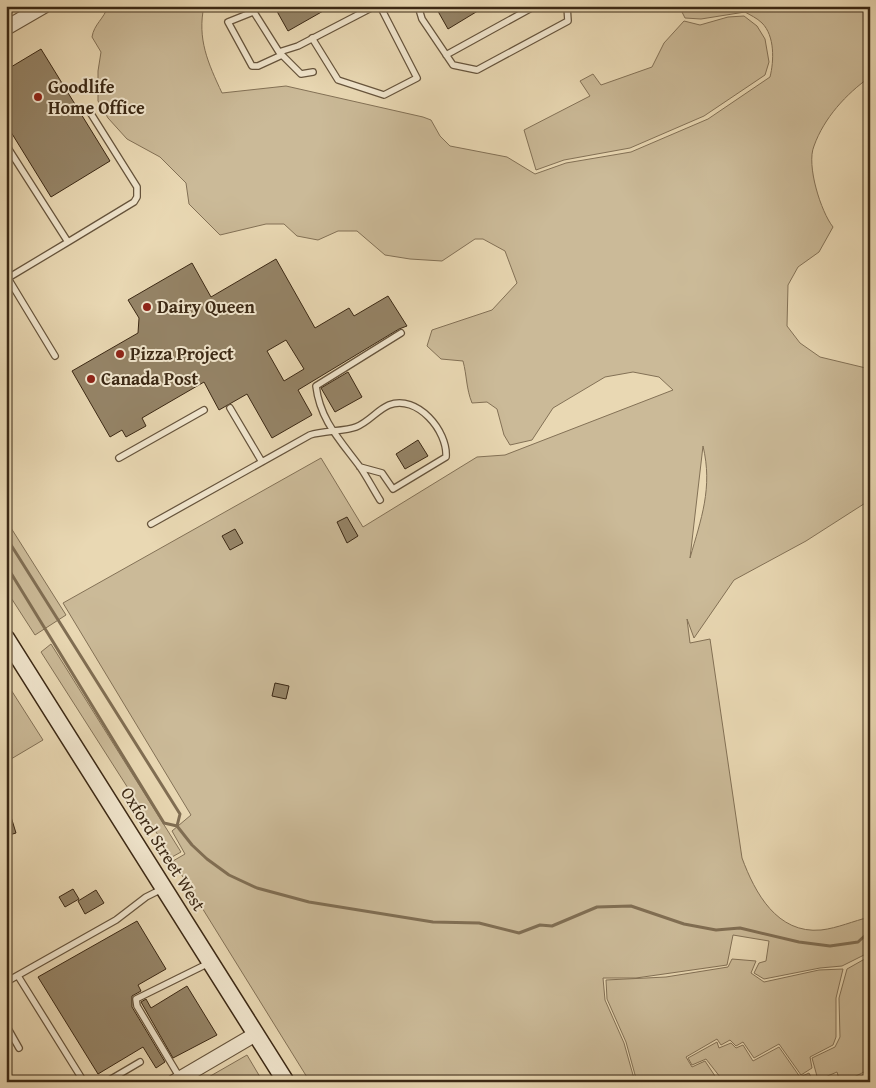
<svg xmlns="http://www.w3.org/2000/svg" width="876" height="1088" font-family="'Gentium Book Plus',serif">
  <style>
    .green { fill: #cbba98; stroke: #837156; fill-rule: evenodd }
    .lines { fill: none; stroke-linecap: round; stroke-linejoin: round }
    .stream { stroke: #806e53; stroke-width: 3 }
    .building { fill: #958467; stroke: #3b2814; fill-rule: evenodd }
    .service-casing { stroke: #66543c; stroke-width: 8 }
    .tertiary-casing { stroke: #66543c; stroke-width: 16 }
    .secondary-casing { stroke: #3b2814; stroke-width: 19 }
    .service { stroke: #f1e6ce; stroke-width: 5.5 }
    .tertiary { stroke: #f1e6ce; stroke-width: 14 }
    .secondary { stroke: #f1e6ce; stroke-width: 16 }
    .poi-dot { fill: #8f2418; stroke: #f1e6ce; stroke-width: 2 }
    .labels { text-anchor: middle; stroke-width: 4; stroke-linejoin: round; paint-order: stroke }
    .poi-label { font-size: 18px; font-weight: bold; fill: #3b2814; stroke: #f1e6ce; text-anchor: start }
    .street-label { font-size: 18px; fill: #3b2814; stroke: #f1e6ce }
  </style>
  <rect width="100%" height="100%" fill="#e9d8b3"/>
  <filter id="stains"><feTurbulence type="fractalNoise" baseFrequency=".004" numOctaves="4"/><feColorMatrix values="0 0 0 0 .2 0 0 0 0 .09 0 0 0 0 .02 0 0 0 .5 -.17"/></filter>
  <radialGradient id="worn" r=".72"><stop offset=".6" stop-color="#630" stop-opacity="0"/><stop offset="1" stop-color="#630" stop-opacity=".3"/></radialGradient>
  <path class="green" d="M 108,6 L 204,6 C 197,39 208,63 222,93 L 286,86 L 423,117 L 431,120 L 440,136 L 450,146 L 507,157 L 535,174 L 566,163 L 631,152 L 708,119 L 770,77 C 774,61 775,36 762,23 C 757,18 750,15 745,12 L 701,19 L 685,18 L 680,8 L 683,6 L 870,6 L 870,77 C 846,94 824,118 814,146 C 806,165 821,212 833,227 L 819,252 L 798,267 L 788,285 L 787,326 L 800,343 L 820,357 L 870,369 L 870,500 L 806,541 L 734,580 L 694,638 L 687,619 L 690,643 L 710,639 L 742,858 C 755,893 777,934 821,930 C 838,928 853,921 870,917 L 870,952 L 842,966 L 820,968 L 764,979 L 754,973 L 759,963 L 766,961 L 769,941 L 733,935 L 727,965 L 636,978 L 603,978 L 605,1000 L 624,1043 L 635,1082 L 310,1082 L 173,861 L 185,854 L 172,831 L 191,815 L 63,603 L 321,458 L 363,527 L 477,457 L 505,455 L 673,390 L 659,377 L 633,372 L 605,377 L 553,408 L 532,440 L 510,445 L 504,435 L 497,409 L 487,402 L 472,403 C 466,388 467,376 463,361 L 441,359 L 427,346 L 432,330 L 492,310 L 517,283 L 505,251 L 483,239 L 475,239 L 442,261 L 410,259 L 385,255 L 357,231 L 338,231 L 318,240 L 297,236 L 284,224 L 266,224 L 220,235 L 189,204 L 186,183 L 160,157 L 127,139 L 108,118 L 98,101 L 98,71 L 101,52 L 92,37 C 94,24 104,19 108,6 ZM 703,446 C 713,488 701,519 690,558 Z
    M 744,16 L 757,26 L 765,39 L 769,62 L 765,75 L 704,116 L 630,148 L 564,160 L 536,170 L 524,130 L 590,96 L 580,81 L 593,74 L 601,85 L 652,67 L 664,43 L 684,21 L 700,25 L 728,17 Z
    M 6,520 L 66,615 L 35,635 L 6,590 Z
    M 51,644 L 181,852 L 172,857 L 41,652 Z
    M 6,682 L 43,740 L 6,762 Z
    M 870,956 L 870,1069 L 844,1082 L 840,1082 L 837,1072 L 818,1080 L 812,1058 L 835,1047 L 840,1037 L 839,998 L 847,969 Z
    M 732,959 L 756,961 L 751,973 L 764,982 L 819,970 L 843,969 L 836,998 L 836,1037 L 833,1045 L 810,1057 L 812,1068 L 801,1075 L 779,1044 L 754,1058 L 743,1042 L 736,1046 L 730,1040 L 721,1045 L 717,1039 L 686,1057 L 692,1067 L 705,1061 L 719,1082 L 637,1082 L 626,1042 L 607,999 L 606,980 L 666,977 L 728,967 Z
    M 717,1042 L 719,1048 L 731,1043 L 736,1048 L 743,1045 L 753,1061 L 779,1047 L 800,1077 L 809,1073 L 813,1081 L 724,1082 L 706,1059 L 692,1065 L 688,1058 Z
    M 247,1055 L 263,1082 L 200,1082 Z"/>
  <g class="lines">
    <path class="stream" d="M 6,537 L 180,814 L 177,826
      M 6,565 L 164,823 L 177,826 L 192,845 L 207,859 L 229,875 L 257,888 L 309,902 L 433,922 L 479,923 L 519,933 L 540,925 L 552,926 L 597,907 L 631,906 L 684,924 L 716,930 L 740,928 L 799,942 L 830,946 L 858,942 L 870,931"/>
  </g>
  <path class="building" d="M 274,6 L 332,6 L 288,31 Z
    M 435,6 L 486,6 L 448,29 Z
    M 41,49 L 110,161 L 51,197 L 6,124 L 6,70 Z
    M 276,259 L 315,328 L 349,308 L 354,316 L 388,296 L 407,326 L 399,329 L 298,390 L 312,415 L 272,438 L 247,394 L 219,410 L 204,382 L 142,418 L 146,426 L 126,437 L 122,430 L 110,437 L 72,371 L 138,333 L 139,318 L 128,300 L 192,263 L 211,297 ZM 286,340 L 304,369 L 284,381 L 267,351 Z
    M 348,372 L 362,397 L 335,412 L 321,388 Z
    M 418,440 L 428,456 L 405,469 L 396,454 Z
    M 347,517 L 358,536 L 347,543 L 337,522 Z
    M 235,529 L 243,543 L 230,550 L 222,536 Z
    M 275,683 L 289,686 L 286,699 L 272,696 Z
    M 6,807 L 8,807 L 16,833 L 6,836 Z
    M 73,889 L 79,899 L 65,907 L 59,897 Z
    M 96,890 L 104,903 L 85,914 L 78,901 Z
    M 137,921 L 166,969 L 138,985 L 141,991 L 132,996 L 132,1007 L 165,1062 L 156,1068 L 143,1047 L 98,1074 L 38,977 Z
    M 187,986 L 217,1035 L 173,1058 L 141,1002 L 146,999 L 151,1008 Z"/>
  <g class="lines">
    <defs>
      <path id="service" d="M 250,6 L 279,52 L 298,46 L 375,6
        M 418,6 L 422,19 L 453,65 L 477,70 L 568,21 L 567,6
        M 253,12 L 228,22 L 252,66 L 258,66 L 282,55
        M 312,38 L 338,80 L 384,95 L 417,78 L 380,6
        M 281,54 L 301,74 L 313,72
        M 446,55 L 535,6
        M 6,145 L 68,242 L 8,278
        M 68,242 L 134,202 L 137,197 L 137,187 L 88,109
        M 6,275 L 55,356
        M 230,408 L 262,462
        M 119,458 L 204,410
        M 380,500 C 373,489 367,477 360,467 C 340,440 320,420 316,386 L 401,333
        M 151,524 L 310,435 C 323,431 346,431 356,427 C 369,422 377,410 389,405 C 417,394 448,431 446,457 L 393,489 L 382,473 L 360,467
        M 18,976 L 84,1082
        M 6,982 L 116,920 L 146,897 L 162,889
        M 6,1025 L 19,1048
        M 180,1078 L 137,1006 L 136,999 L 209,963
        M 106,1082 L 140,1062"/>
      <path id="tertiary" d="M 6,28 L 44,6
        M 174,1082 L 256,1034"/>
      <path id="secondary" d="M 6,638 L 286,1082"/>
    </defs>
    <use href="#service" class="service-casing"/>
    <use href="#tertiary" class="tertiary-casing"/>
    <use href="#secondary" class="secondary-casing"/>
    <use href="#service" class="service"/>
    <use href="#tertiary" class="tertiary"/>
    <use href="#secondary" class="secondary"/>
  </g>
  <g class="poi-dot">
    <circle cx="38" cy="97" r="5"/>
    <circle cx="147" cy="307" r="5"/>
    <circle cx="120" cy="354" r="5"/>
    <circle cx="91" cy="379" r="5"/>
  </g>
  <g class="labels">
    <g class="poi-label">
      <text x="48" y="93">Goodlife<tspan x="48" dy="21">Home Office</tspan></text>
      <text x="157" y="313">Dairy Queen</text>
      <text x="130" y="360">Pizza Project</text>
      <text x="101" y="385">Canada Post</text>
    </g>
    <g class="street-label">
      <text transform="translate(163 849) rotate(58)" y="6">Oxford Street West</text>
    </g>
  </g>
  <rect width="876" height="1088" fill="none" stroke="#e9d8b3" stroke-width="25"/>
  <rect x="8" y="8" width="861" height="1073" fill="none" stroke="#3b2814" stroke-width="2.5"/>
  <rect x="12" y="12" width="851" height="1063" fill="none" stroke="#3b2814"/>
  <rect width="100%" height="100%" filter="url(#stains)"/>
  <rect width="100%" height="100%" fill="url(#worn)"/>
</svg>
